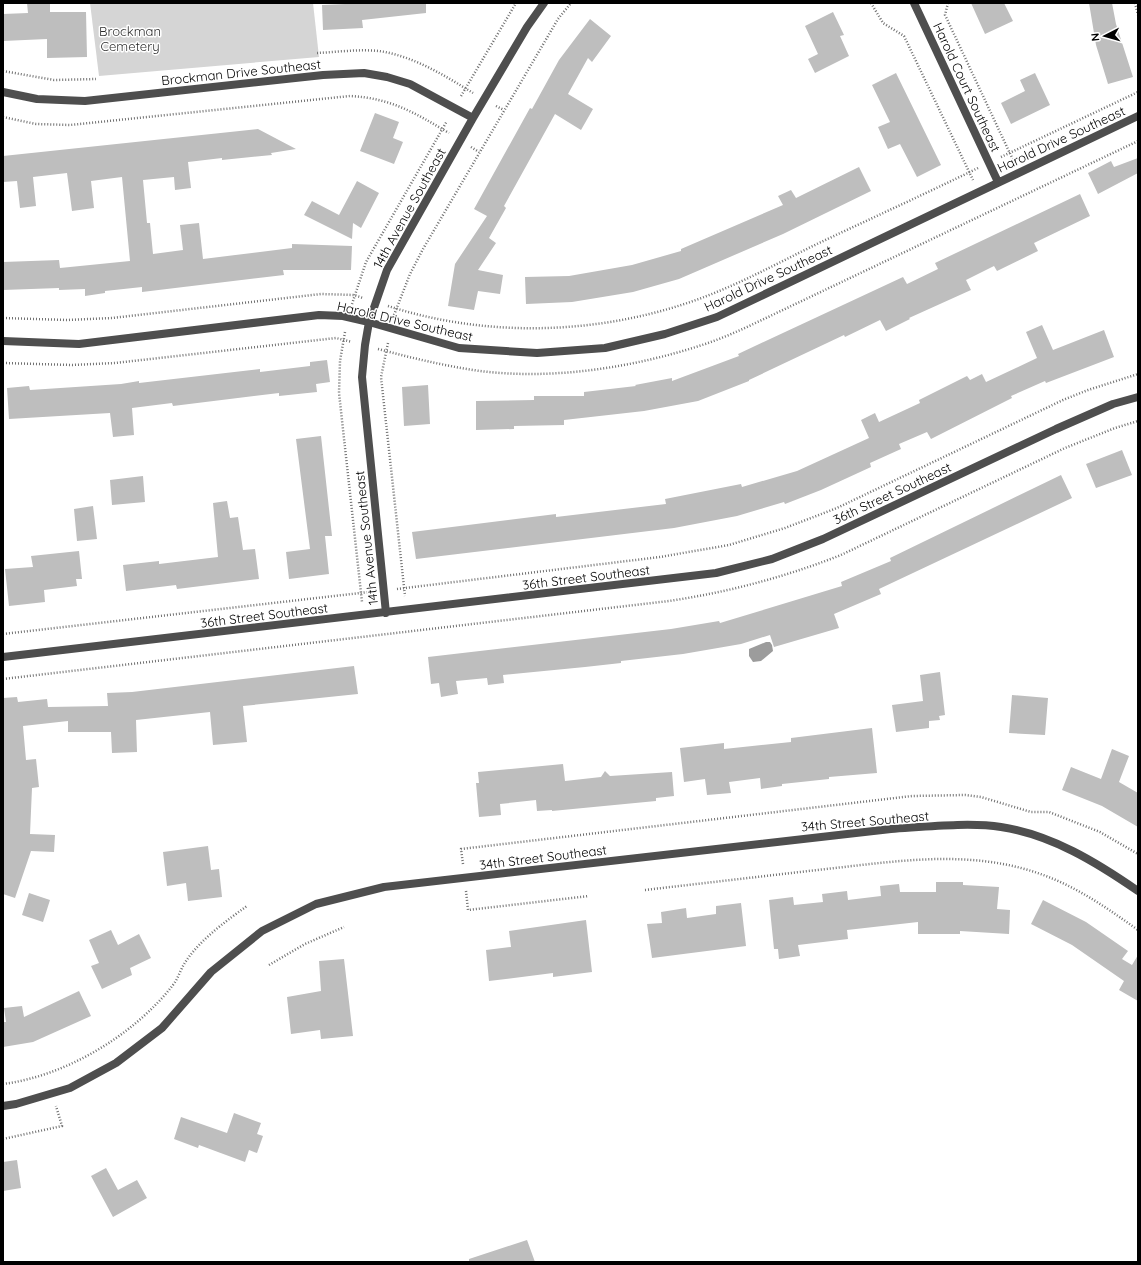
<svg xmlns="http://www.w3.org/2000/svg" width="1141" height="1265" font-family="Quicksand,sans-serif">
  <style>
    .green { fill: #d5d5d5 }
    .water { fill: #9c9c9c }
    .building { fill: #bebebe }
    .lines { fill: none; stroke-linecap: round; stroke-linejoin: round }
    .path { stroke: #707070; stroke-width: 2.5; stroke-dasharray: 1 2; stroke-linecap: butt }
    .street { stroke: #4e4e4e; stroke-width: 8 }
    .labels { text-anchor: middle; stroke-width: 3; stroke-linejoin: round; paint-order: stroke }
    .park-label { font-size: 13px; fill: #2c2c2c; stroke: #fff }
    .street-label { font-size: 13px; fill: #000; stroke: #fff }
  </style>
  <rect width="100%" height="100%" fill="#fff"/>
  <path class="green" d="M 90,3 L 313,3 L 319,57 L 99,76 Z"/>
  <path class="water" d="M 766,642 L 770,642 L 772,645 L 773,651 L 761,661 L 753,662 L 749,656 L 749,649 Z"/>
  <path class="building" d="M 27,3 L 50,3 L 50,12 L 86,12 L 87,57 L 47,58 L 47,39 L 3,41 L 3,14 L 28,13 Z
    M 368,3 L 426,3 L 426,13 L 362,20 L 363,28 L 323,30 L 322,5 Z
    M 971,3 L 1004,3 L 1013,21 L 985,34 Z
    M 1089,3 L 1112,3 L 1116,24 L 1133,77 L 1108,84 L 1096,45 Z
    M 833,12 L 844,35 L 840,36 L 849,56 L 815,73 L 808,59 L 818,54 L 805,26 Z
    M 590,19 L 611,36 L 592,62 L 588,58 L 568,94 L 593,109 L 581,130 L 555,114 L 504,206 L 506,208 L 489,238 L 496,243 L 478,270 L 503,275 L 500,294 L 478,291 L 474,310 L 448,306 L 455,264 L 487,216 L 474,209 L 530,108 L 532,109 L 559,60 Z
    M 896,73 L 941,165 L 917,177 L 900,144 L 888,149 L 878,127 L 890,122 L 872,85 Z
    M 1035,73 L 1050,105 L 1011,124 L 1001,103 L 1025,91 L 1020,80 Z
    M 375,113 L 399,122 L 393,138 L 403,142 L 394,164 L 360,151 Z
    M 258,129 L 296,149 L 271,153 L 272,155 L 222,160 L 222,158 L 188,162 L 191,188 L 175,190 L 174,177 L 143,180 L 147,223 L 150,223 L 153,254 L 183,250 L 180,225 L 199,223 L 203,259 L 292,248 L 292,244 L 352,246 L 351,270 L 283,270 L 284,275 L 142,292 L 142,287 L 105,291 L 105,293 L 85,296 L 85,289 L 59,290 L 59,288 L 3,290 L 3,262 L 59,260 L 60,268 L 130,261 L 122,177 L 91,181 L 94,208 L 72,211 L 67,173 L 33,177 L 36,206 L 20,208 L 17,181 L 3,182 L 3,156 Z
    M 1138,158 L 1138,173 L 1098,194 L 1088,173 L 1111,161 L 1114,167 Z
    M 859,167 L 871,191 L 783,234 L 679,279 L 633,292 L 572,302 L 526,304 L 525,277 L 569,276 L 632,265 L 681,251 L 681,249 L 783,205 L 778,196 L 791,190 L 796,198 Z
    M 357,181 L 379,193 L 361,228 L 353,223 L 352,239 L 304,215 L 312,201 L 339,215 Z
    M 1080,194 L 1090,216 L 1034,243 L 1038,251 L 997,271 L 994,266 L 966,280 L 971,290 L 909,318 L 910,319 L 886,331 L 880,320 L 845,337 L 844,335 L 749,380 L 749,381 L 698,401 L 644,411 L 564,420 L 564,425 L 514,426 L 514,429 L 476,430 L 476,401 L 534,400 L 534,396 L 584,396 L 584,392 L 636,386 L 635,385 L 672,378 L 672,381 L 739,356 L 738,354 L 903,277 L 907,284 L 938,269 L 935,263 Z
    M 1042,325 L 1053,350 L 1104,330 L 1114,357 L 1046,383 L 1045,381 L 1011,396 L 1012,398 L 931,439 L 927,432 L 899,444 L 901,449 L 870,463 L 871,467 L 821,490 L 785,504 L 784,502 L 737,516 L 674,528 L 416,559 L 412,532 L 556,514 L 556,517 L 666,504 L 665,499 L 741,484 L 742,487 L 797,471 L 869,438 L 861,420 L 875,413 L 879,422 L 920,403 L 919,400 L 967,376 L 970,380 L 982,374 L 986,382 L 1037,358 L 1026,332 Z
    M 327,360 L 330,382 L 316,384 L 317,392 L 279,396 L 279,393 L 173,406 L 172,403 L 132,408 L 134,435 L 113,437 L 110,413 L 9,419 L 7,388 L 29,386 L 30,390 L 121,384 L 139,381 L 139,383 L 260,369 L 260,372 L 310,366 L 310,362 Z
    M 428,385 L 430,424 L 404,426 L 402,387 Z
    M 321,436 L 332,536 L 325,536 L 329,574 L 289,579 L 286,552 L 310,549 L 296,439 Z
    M 1122,450 L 1132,475 L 1096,488 L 1086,464 Z
    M 1061,475 L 1072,498 L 879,589 L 881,594 L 834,614 L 839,628 L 774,647 L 770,635 L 741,644 L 683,654 L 621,661 L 621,663 L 585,667 L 503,675 L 504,683 L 488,685 L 487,678 L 456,681 L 458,694 L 441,697 L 439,683 L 431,684 L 428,657 L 671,629 L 719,621 L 720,623 L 842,586 L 841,582 L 891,561 L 890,558 Z
    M 143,476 L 145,502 L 112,505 L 110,480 Z
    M 227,501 L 230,518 L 238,517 L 243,550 L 255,549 L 259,579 L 177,589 L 176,585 L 126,591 L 123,565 L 159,561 L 159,564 L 218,557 L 213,503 Z
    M 93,506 L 97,539 L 77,541 L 74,509 Z
    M 79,551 L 82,579 L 76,579 L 77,586 L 44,590 L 45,602 L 9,606 L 5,569 L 33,567 L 31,556 Z
    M 354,666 L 358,694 L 243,706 L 247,742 L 213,745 L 210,712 L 136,720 L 137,752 L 112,753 L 111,732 L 68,732 L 68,721 L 23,726 L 26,760 L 36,759 L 39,787 L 32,788 L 30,834 L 55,835 L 54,852 L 31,851 L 15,898 L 3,894 L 3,698 L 17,697 L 18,702 L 47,699 L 48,707 L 108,706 L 107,693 L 132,692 Z
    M 940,672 L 945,715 L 939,716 L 940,720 L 929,721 L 929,728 L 896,732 L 892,705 L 923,701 L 920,675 Z
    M 1012,695 L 1048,698 L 1045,735 L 1009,733 Z
    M 872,728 L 877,773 L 829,777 L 829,779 L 782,784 L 782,786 L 761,789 L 760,778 L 729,782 L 731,793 L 707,795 L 705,779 L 684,782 L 680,748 L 724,743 L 724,749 L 791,742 L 791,738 Z
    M 1112,749 L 1129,756 L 1119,782 L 1138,793 L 1138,827 L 1102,806 L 1062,790 L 1071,767 L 1101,779 Z
    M 563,764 L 565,781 L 601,777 L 605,771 L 610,776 L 672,772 L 674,796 L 656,798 L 656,801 L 552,811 L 552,810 L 537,811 L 536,800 L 500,804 L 501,815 L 479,817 L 476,783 L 479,783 L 478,772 Z
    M 208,846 L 211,870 L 219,869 L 222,897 L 188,901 L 186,883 L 167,886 L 163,852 Z
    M 936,882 L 963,882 L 963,885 L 999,887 L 997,909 L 1010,910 L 1009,934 L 960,931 L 960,934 L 918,934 L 918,922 L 847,930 L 848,939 L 798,945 L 800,956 L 779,959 L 778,949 L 774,949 L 769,900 L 793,897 L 794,905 L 823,902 L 822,894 L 847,891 L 848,900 L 881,896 L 880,886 L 899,884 L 900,892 L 936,892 Z
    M 29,893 L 50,900 L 43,922 L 22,915 Z
    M 1043,900 L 1086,922 L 1128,951 L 1122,959 L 1132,965 L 1138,955 L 1138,1001 L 1119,990 L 1124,981 L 1072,945 L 1031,924 Z
    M 741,903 L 746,946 L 652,958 L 647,924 L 662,923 L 661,912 L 686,908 L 687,918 L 716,914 L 716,906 Z
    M 586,920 L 592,972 L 553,977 L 553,973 L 489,981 L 486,950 L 511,947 L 509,931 Z
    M 111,930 L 118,945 L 139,934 L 151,958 L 130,968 L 132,975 L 102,989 L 91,966 L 99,963 L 89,940 Z
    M 344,959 L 353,1036 L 321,1039 L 320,1030 L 291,1034 L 287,997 L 321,991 L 319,961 Z
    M 79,991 L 91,1016 L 33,1042 L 3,1047 L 3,1022 L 6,1022 L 4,1008 L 22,1006 L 24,1017 Z
    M 234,1113 L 261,1123 L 257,1134 L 263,1136 L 257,1153 L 249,1150 L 245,1162 L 199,1145 L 198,1148 L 174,1139 L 181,1117 L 227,1133 Z
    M 17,1160 L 21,1188 L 3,1191 L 3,1162 Z
    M 106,1168 L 118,1190 L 137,1180 L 147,1198 L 113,1217 L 91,1176 Z
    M 527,1240 L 535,1262 L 469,1262 L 469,1259 Z"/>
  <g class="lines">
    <path class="path" d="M 871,3 L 883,23 L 904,36 L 973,180
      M 948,3 L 945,15 L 1014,162
      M 1135,3 L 1138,15
      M 317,53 C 337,52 359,49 379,51 C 413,56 444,75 473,93
      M 3,71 L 54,80 L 96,79
      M 461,96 L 516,3
      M 496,106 L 504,110
      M 3,117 L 36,124 L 70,125 L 350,96 C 391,98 415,113 449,133
      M 471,147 L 479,152
      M 1001,157 L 1138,92
      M 352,304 L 366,262 L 447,121
      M 388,306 C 487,338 598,335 696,300 C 738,285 778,263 819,243 C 872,218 925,194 978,168
      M 394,315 L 410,274 L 423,249 L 558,19 L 571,3
      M 3,318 L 67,320 L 112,318 L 321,294 L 354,295 L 363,298
      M 345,332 L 340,361 L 339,393 L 362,602
      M 388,343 L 381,377 L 405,596
      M 378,349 C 412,358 445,366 480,371 C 552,380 632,368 702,345 C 724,338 745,328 766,318 L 1138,141
      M 3,363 L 72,365 L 115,363 L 336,338 L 352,342
      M 397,589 L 660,557 L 729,545 L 785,528 L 837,508 L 1063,400 L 1088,390 L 1138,374
      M 3,634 L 369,592
      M 3,679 L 669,601 C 729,592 785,577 841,555 L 1065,448 L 1115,428 L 1138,421
      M 463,864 L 461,849 L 912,796 L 965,795 L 981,797 L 1031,812 L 1049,812 L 1100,832 L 1138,854
      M 645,890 C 705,883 765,876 826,869 C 891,862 956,851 1021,868 C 1067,880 1100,903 1138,930
      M 466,891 L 468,910 L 589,896
      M 269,965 L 305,944 L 344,927
      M 3,1084 C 66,1076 134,1035 173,985 C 179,977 181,968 186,961 C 201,939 226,921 247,906
      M 3,1139 L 62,1126 L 56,1106"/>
    <path class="street" d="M 914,3 L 998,182
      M 3,92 L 37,99 L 85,101 L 323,75 L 364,73 L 387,77 L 410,84 L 473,118
      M 3,341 L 79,344 L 319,315 L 343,316 L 369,322 L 459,348 L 537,353 L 605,348 L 665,334 L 717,317 L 1138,116
      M 386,613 L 362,377 L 365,345 L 369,322 L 387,270 L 473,118 L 527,27 L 544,3
      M 3,657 L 716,573 L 772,559 L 823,539 L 1056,429 L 1113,404 L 1138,397
      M 3,1106 L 16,1104 L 70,1088 L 116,1063 L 162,1028 L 211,972 L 262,931 L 316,904 L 384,887 L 891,829 C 924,827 969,822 1001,827 C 1052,835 1096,862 1138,891"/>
  </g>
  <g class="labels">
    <g class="park-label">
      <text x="130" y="36">Brockman<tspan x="130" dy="15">Cemetery</tspan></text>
    </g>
    <g class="street-label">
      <text transform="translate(241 72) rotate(-6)" y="5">Brockman Drive Southeast</text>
      <text transform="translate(967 87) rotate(65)" y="5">Harold Court Southeast</text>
      <text transform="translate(1061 139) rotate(-25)" y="5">Harold Drive Southeast</text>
      <text transform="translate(409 208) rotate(-61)" y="5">14th Avenue Southeast</text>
      <text transform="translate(768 278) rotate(-25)" y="5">Harold Drive Southeast</text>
      <text transform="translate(405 321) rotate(13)" y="5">Harold Drive Southeast</text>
      <text transform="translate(892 493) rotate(-25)" y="5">36th Street Southeast</text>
      <text transform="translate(366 538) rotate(-96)" y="5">14th Avenue Southeast</text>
      <text transform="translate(586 577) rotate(-7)" y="5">36th Street Southeast</text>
      <text transform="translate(264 615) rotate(-7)" y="5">36th Street Southeast</text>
      <text transform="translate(865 821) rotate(-5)" y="5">34th Street Southeast</text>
      <text transform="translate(543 857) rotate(-7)" y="5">34th Street Southeast</text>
    </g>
  </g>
  <rect width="1141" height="1265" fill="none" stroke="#000000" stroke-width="8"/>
  <g transform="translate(1105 36) rotate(264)" stroke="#ffffff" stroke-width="3" paint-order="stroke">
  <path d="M0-3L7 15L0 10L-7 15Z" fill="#000000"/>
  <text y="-6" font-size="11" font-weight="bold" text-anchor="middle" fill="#000000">N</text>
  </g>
</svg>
